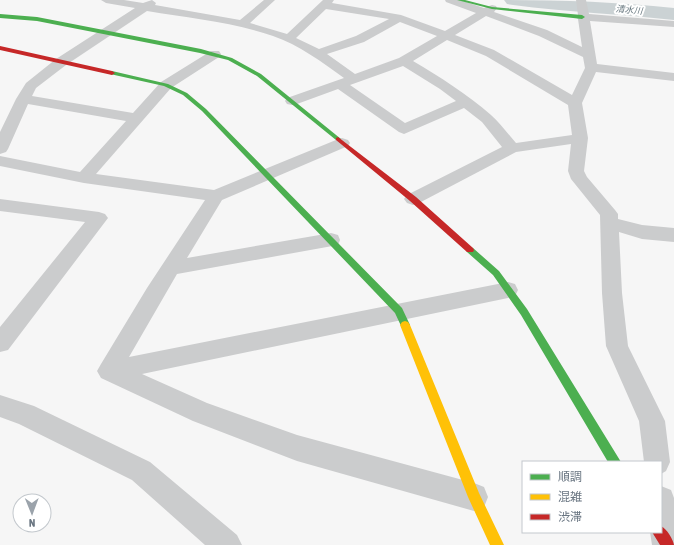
<svg xmlns="http://www.w3.org/2000/svg" width="674" height="545" font-family="'Asap Condensed','Noto Sans JP',sans-serif">
  <style>
    .lines { fill: none; stroke-linecap: round; stroke-linejoin: round }
    .river { fill: #cbd2d4; fill-rule: evenodd }
    .street { fill: #cbcccd; fill-rule: evenodd }
    .fast { fill: #4caf50; fill-rule: evenodd }
    .slow { fill: #ffc107; fill-rule: evenodd }
    .jam { fill: #c62828; fill-rule: evenodd }
    .labels { text-anchor: middle; stroke-width: 4; stroke-linejoin: round; paint-order: stroke }
    .far-water-label { font-size: 9px; font-style: italic; fill: #66767e; stroke: #fff }
  </style>
  <rect width="100%" height="100%" fill="#f6f6f6"/>
  <g class="lines">
    <path class="river" d="M 504,0 C 561,0 617,2 674,8 L 674,20 C 620,14 567,12 513,5 L 507,4 Z"/>
    <path class="street" d="M 101,0 L 124,0 L 143,3 L 152,0 L 156,3 L 155,5 L 240,20 L 264,0 L 275,0 L 250,23 L 287,34 L 323,0 L 334,0 L 332,3 L 401,15 L 445,31 L 476,13 L 446,2 L 445,0 L 460,0 L 484,8 L 492,5 L 496,6 L 497,8 L 494,12 L 547,30 L 582,47 L 578,19 L 576,17 L 578,15 L 576,0 L 586,0 L 589,14 L 674,21 L 674,27 L 590,21 L 597,64 L 674,73 L 674,81 L 596,72 L 582,103 L 588,138 L 584,171 L 587,177 L 615,210 L 618,214 L 618,219 L 642,225 L 674,228 L 674,242 L 642,239 L 619,232 L 622,293 L 628,346 L 665,421 L 670,462 L 666,471 L 661,474 L 661,462 L 644,462 L 639,421 L 606,346 L 602,293 L 600,215 L 571,179 L 568,171 L 571,144 L 516,152 L 419,203 L 413,205 L 407,203 L 404,199 L 407,195 L 502,147 L 482,122 L 464,108 L 404,134 L 399,132 L 338,89 L 297,104 L 292,105 L 287,104 L 285,101 L 287,98 L 344,78 C 322,62 299,45 273,36 C 233,22 189,18 147,11 L 66,65 L 36,88 L 32,96 L 133,113 L 161,82 L 211,51 L 219,51 L 221,54 L 219,57 L 171,88 L 96,174 L 214,190 L 336,140 L 342,138 L 348,140 L 350,143 L 348,146 L 222,200 L 187,258 L 331,233 L 338,235 L 340,240 L 338,245 L 177,274 L 129,357 L 508,282 L 515,284 L 518,290 L 515,296 L 508,298 L 142,374 L 207,403 L 297,435 L 474,483 L 484,487 L 488,497 L 484,507 L 474,511 L 297,461 L 193,421 L 101,378 L 97,371 L 101,364 L 147,288 L 205,200 L 84,183 L 0,166 L 0,156 L 80,172 L 126,121 L 28,104 L 8,149 L 6,152 L 0,154 L 0,132 L 16,99 L 26,83 L 56,59 L 135,8 L 106,3 ZM 326,9 L 389,19 L 356,36 L 319,49 L 296,38 ZM 486,16 L 539,36 L 583,57 L 585,68 L 572,95 L 494,50 L 455,35 ZM 400,22 L 437,36 L 399,58 L 355,74 L 327,54 L 364,42 ZM 447,40 L 486,56 L 568,105 L 572,135 L 516,143 C 508,134 500,123 491,115 C 467,94 440,77 413,61 ZM 403,66 L 440,89 L 456,101 L 405,123 L 350,85 Z
      M 0,199 L 99,212 L 105,214 L 108,218 L 8,350 L 0,352 L 0,327 L 85,222 L 0,211 Z
      M 0,395 L 34,406 L 150,462 L 237,535 L 242,545 L 205,545 L 132,480 L 19,424 L 0,417 Z
      M 661,486 L 671,490 L 674,498 L 674,545 L 652,545 L 650,532 L 661,532 Z"/>
    <path class="fast" d="M 457,0 L 465,0 L 492,7 L 582,15 L 585,17 L 582,19 L 492,9 Z
      M 0,14 L 37,17 L 201,49 L 232,58 L 261,74 L 341,139 L 340,140 L 336,140 L 257,76 L 228,60 L 200,53 L 37,21 L 0,18 Z
      M 112,71 L 168,84 L 187,93 L 206,109 L 402,308 L 410,325 L 408,328 L 405,329 L 402,328 L 395,313 L 202,111 L 183,95 L 164,86 L 110,74 L 109,73 Z
      M 470,247 L 473,248 L 499,271 L 527,309 L 621,462 L 608,462 L 521,315 L 493,275 L 467,252 L 466,250 L 467,248 Z"/>
    <path class="slow" d="M 405,321 L 408,322 L 410,325 L 479,493 L 504,545 L 490,545 L 468,497 L 400,325 L 402,322 Z"/>
    <path class="jam" d="M 0,46 L 112,71 L 115,73 L 112,75 L 0,50 Z
      M 338,137 L 416,197 L 473,248 L 474,250 L 473,252 L 467,252 L 410,201 L 336,140 L 336,138 Z
      M 661,526 C 667,529 673,539 674,545 L 660,545 L 652,532 L 661,532 Z"/>
  </g>
  <g class="labels">
    <g class="far-water-label">
      <text transform="translate(629 10) rotate(5)" y="3">清水川</text>
    </g>
  </g>
  <rect x="522" y="461" width="140" height="72" fill="#ffffff" stroke="#c3c8cd"/>
  <rect x="530" y="474" width="20" height="6" fill="#4caf50" stroke="#c3c8cd"/>
  <text x="558" y="481" font-size="12" fill="#6a7682">順調</text>
  <rect x="530" y="494" width="20" height="6" fill="#ffc107" stroke="#c3c8cd"/>
  <text x="558" y="501" font-size="12" fill="#6a7682">混雑</text>
  <rect x="530" y="514" width="20" height="6" fill="#c62828" stroke="#c3c8cd"/>
  <text x="558" y="521" font-size="12" fill="#6a7682">渋滞</text>
  <g transform="translate(32 513) rotate(179)"><circle r="19" fill="#ffffff" stroke="#c3c8cd"/>
  <path d="M0-3L7 15L0 10L-7 15Z" fill="#9ba3ab"/>
  <text y="-6" font-size="11" font-weight="bold" text-anchor="middle" fill="#6a7682">N</text>
  </g>
</svg>
